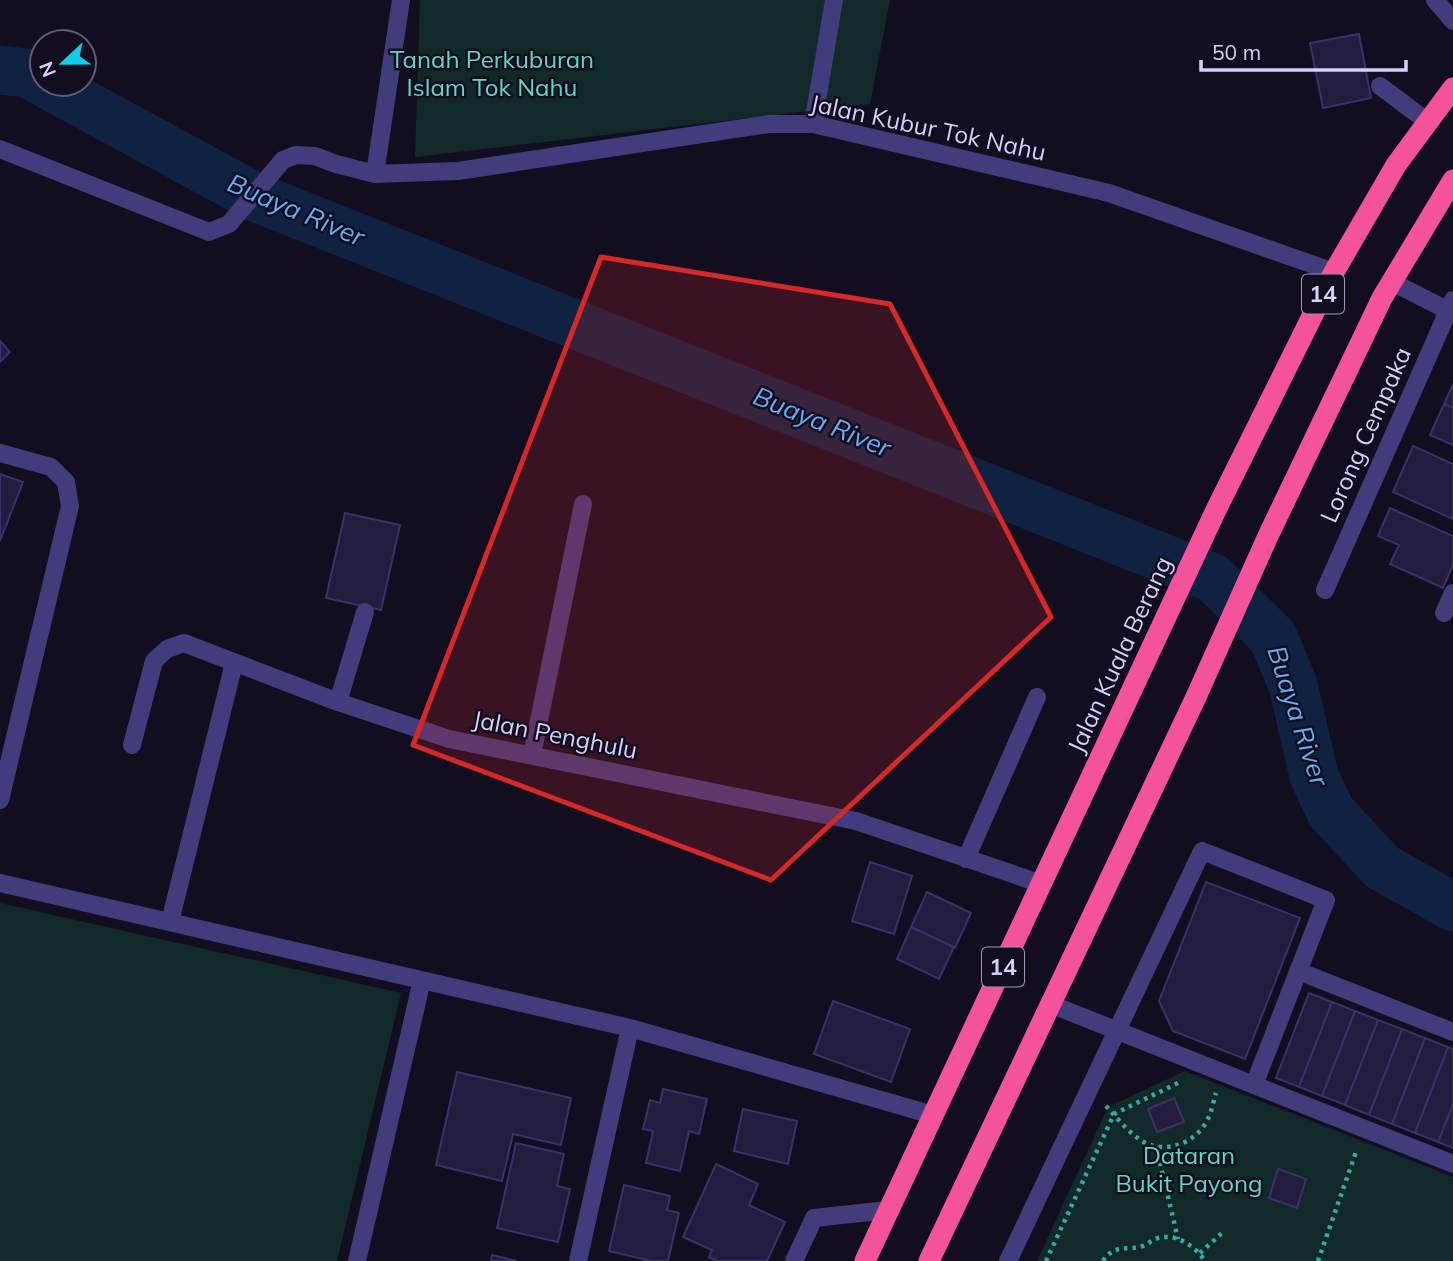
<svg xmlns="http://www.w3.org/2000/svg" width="1453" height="1261" font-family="Mulish,sans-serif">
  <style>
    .green { fill: #122929 }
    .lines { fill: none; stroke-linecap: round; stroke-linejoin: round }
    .river { stroke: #102242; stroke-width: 49 }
    .building { fill: #241c3f; stroke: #3c2f6a; stroke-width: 2 }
    .path { stroke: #36aaa6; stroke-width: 4.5; stroke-dasharray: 3.5 5; stroke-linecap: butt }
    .minor { stroke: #413c7c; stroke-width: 18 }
    .highway { stroke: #f4539b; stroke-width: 21 }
    .marked { fill: #d62828; fill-opacity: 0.2; stroke: #d62828; stroke-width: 5; stroke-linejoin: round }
    .labels { text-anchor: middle; stroke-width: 5; stroke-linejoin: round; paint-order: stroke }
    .shield { fill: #120e20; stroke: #9b96ba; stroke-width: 2 }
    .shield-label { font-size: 23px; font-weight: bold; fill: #d6d0fc }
    .park-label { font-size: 24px; fill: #61d7bd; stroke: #120e20 }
    .street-label { font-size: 24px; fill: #d6d0fc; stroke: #120e20 }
    .water-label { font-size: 26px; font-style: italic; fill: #65aef5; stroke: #120e20 }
  </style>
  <rect width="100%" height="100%" fill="#120e20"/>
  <path class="green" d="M 420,0 L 890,0 L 870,104 L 415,157 Z
    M 0,903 L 401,993 L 337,1261 L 0,1261 Z
    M 1185,1071 L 1453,1177 L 1453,1261 L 1037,1261 L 1108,1107 Z"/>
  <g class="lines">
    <path class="river" d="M 0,70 L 27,73 L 42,81
      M 47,84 L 255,197 L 1213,578 L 1273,637 L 1293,685 L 1314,776 L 1331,812 L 1382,867 L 1453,907"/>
  </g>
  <path class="building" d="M 1359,34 L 1371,98 L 1323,108 L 1310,43 Z
    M 0,341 L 10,352 L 0,362 Z
    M 1453,384 L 1453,408 L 1444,404 Z
    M 1444,404 L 1453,408 L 1453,445 L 1430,435 Z
    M 1413,446 L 1453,464 L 1453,519 L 1393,492 Z
    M 0,474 L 23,482 L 0,541 Z
    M 1390,508 L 1453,536 L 1453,565 L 1443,588 L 1390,564 L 1399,545 L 1378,536 Z
    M 345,513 L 400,525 L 381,610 L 326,598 Z
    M 870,862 L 912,876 L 894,934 L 852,921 Z
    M 1206,882 L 1300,918 L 1245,1059 L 1173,1031 L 1159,1001 Z
    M 927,892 L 971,913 L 955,948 L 911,927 Z
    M 911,927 L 954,947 L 939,979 L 897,959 Z
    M 1309,993 L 1332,1002 L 1299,1087 L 1276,1078 Z
    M 833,1001 L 910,1029 L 891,1082 L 814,1054 Z
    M 1332,1002 L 1355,1011 L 1322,1096 L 1299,1087 Z
    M 1355,1011 L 1378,1020 L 1345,1105 L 1322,1096 Z
    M 1378,1020 L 1402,1029 L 1369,1115 L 1345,1105 Z
    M 1402,1029 L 1425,1038 L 1392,1124 L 1369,1115 Z
    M 1425,1038 L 1448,1047 L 1415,1133 L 1392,1124 Z
    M 1448,1047 L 1453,1049 L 1453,1104 L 1438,1142 L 1415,1133 Z
    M 457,1072 L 571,1098 L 561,1145 L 513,1134 L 502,1181 L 436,1165 Z
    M 663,1089 L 707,1099 L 699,1134 L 689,1131 L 680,1171 L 646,1163 L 653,1131 L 643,1129 L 650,1100 L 660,1103 Z
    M 1174,1098 L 1184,1122 L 1157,1132 L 1148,1109 Z
    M 1453,1104 L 1453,1148 L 1438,1142 Z
    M 743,1109 L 797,1121 L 788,1164 L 734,1151 Z
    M 516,1143 L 564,1154 L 557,1186 L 570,1189 L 558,1242 L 497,1228 Z
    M 716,1164 L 758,1184 L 749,1205 L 785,1222 L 767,1261 L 717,1261 L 709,1257 L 712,1250 L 683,1237 Z
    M 1278,1169 L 1306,1179 L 1297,1208 L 1269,1198 Z
    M 624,1185 L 670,1196 L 667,1210 L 679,1213 L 668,1261 L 651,1261 L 609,1251 Z
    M 492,1255 L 517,1261 L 491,1261 Z"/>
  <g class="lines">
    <path class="path" d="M 1106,1106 C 1117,1118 1128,1132 1142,1141 C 1164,1154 1192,1145 1205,1124 C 1211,1115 1213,1103 1216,1093
      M 1156,1146 L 1178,1239
      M 1200,1253 L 1223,1232
      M 1046,1261 L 1114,1114 L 1182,1081
      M 1103,1261 C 1115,1243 1127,1251 1143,1246 C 1148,1244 1152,1240 1158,1238 C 1176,1233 1195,1246 1205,1261
      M 1318,1261 L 1357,1149"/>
    <path class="minor" d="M 1435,0 L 1453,21
      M 1380,86 L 1428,122
      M 813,124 L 834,0
      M 0,149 L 209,232 L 229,224 L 283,160 L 296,155 L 315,156 L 336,164 L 375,174 L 458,171 L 769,124 L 813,124 L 1109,193 L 1334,272
      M 375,174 L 401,0
      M 1392,282 L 1453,313
      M 0,453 L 51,467 L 66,482 L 70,506 L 0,800
      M 1325,590 L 1453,300
      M 1444,613 L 1453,593
      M 338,702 L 365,612
      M 132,745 L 154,661 L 167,649 L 184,643 L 338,702 L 449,739 L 856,821 L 1042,884
      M 532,755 L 583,504
      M 966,859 L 1037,697
      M 0,883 L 630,1028 L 933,1115
      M 170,922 L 234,663
      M 1298,971 L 1453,1032
      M 1050,1004 L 1453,1164
      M 357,1261 L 422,980
      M 578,1261 L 630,1028
      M 794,1261 L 814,1218 L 888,1210
      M 1008,1261 L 1202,851 L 1326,900 L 1254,1085"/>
    <path class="highway" d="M 865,1261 L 1215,512 L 1334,272 L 1396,165 L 1453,88
      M 929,1261 L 1196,697 L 1268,536 L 1382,298 L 1453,180"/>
  </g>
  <path class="marked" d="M 601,257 L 890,304 L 1051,617 L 771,880 L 413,745 Z"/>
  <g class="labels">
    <g class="shield">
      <rect x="1302" y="274.5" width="42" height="39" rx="5"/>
      <rect x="982" y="947.5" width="42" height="39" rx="5"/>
    </g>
    <g class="shield-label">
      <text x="1323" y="302">14</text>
      <text x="1003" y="975">14</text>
    </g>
    <g class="park-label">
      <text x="492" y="68">Tanah Perkuburan<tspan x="492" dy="28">Islam Tok Nahu</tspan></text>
      <text x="1189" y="1164">Dataran<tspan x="1189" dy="28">Bukit Payong</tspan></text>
    </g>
    <g class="street-label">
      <text transform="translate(928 128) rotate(12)" y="8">Jalan Kubur Tok Nahu</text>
      <text transform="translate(1366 435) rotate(-66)" y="8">Lorong Cempaka</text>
      <text transform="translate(1120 655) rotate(-65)" y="8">Jalan Kuala Berang</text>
      <text transform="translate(555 735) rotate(11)" y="8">Jalan Penghulu</text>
    </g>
    <g class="water-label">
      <text transform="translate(296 210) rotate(23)" y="9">Buaya River</text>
      <text transform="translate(822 422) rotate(22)" y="9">Buaya River</text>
      <text transform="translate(1298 716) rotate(72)" y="9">Buaya River</text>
    </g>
  </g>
  <g transform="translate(63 63) rotate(248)"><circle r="33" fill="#120e20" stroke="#605c78" stroke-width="2"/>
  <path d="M0-5L12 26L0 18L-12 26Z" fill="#0fcce9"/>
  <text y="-10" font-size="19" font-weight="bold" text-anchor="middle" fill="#d6d0fc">N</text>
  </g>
  <path d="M1201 60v10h205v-10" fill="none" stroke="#d6d0fc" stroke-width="3.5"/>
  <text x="1212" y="60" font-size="21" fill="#d6d0fc" stroke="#120e20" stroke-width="5" paint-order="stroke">50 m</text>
</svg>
